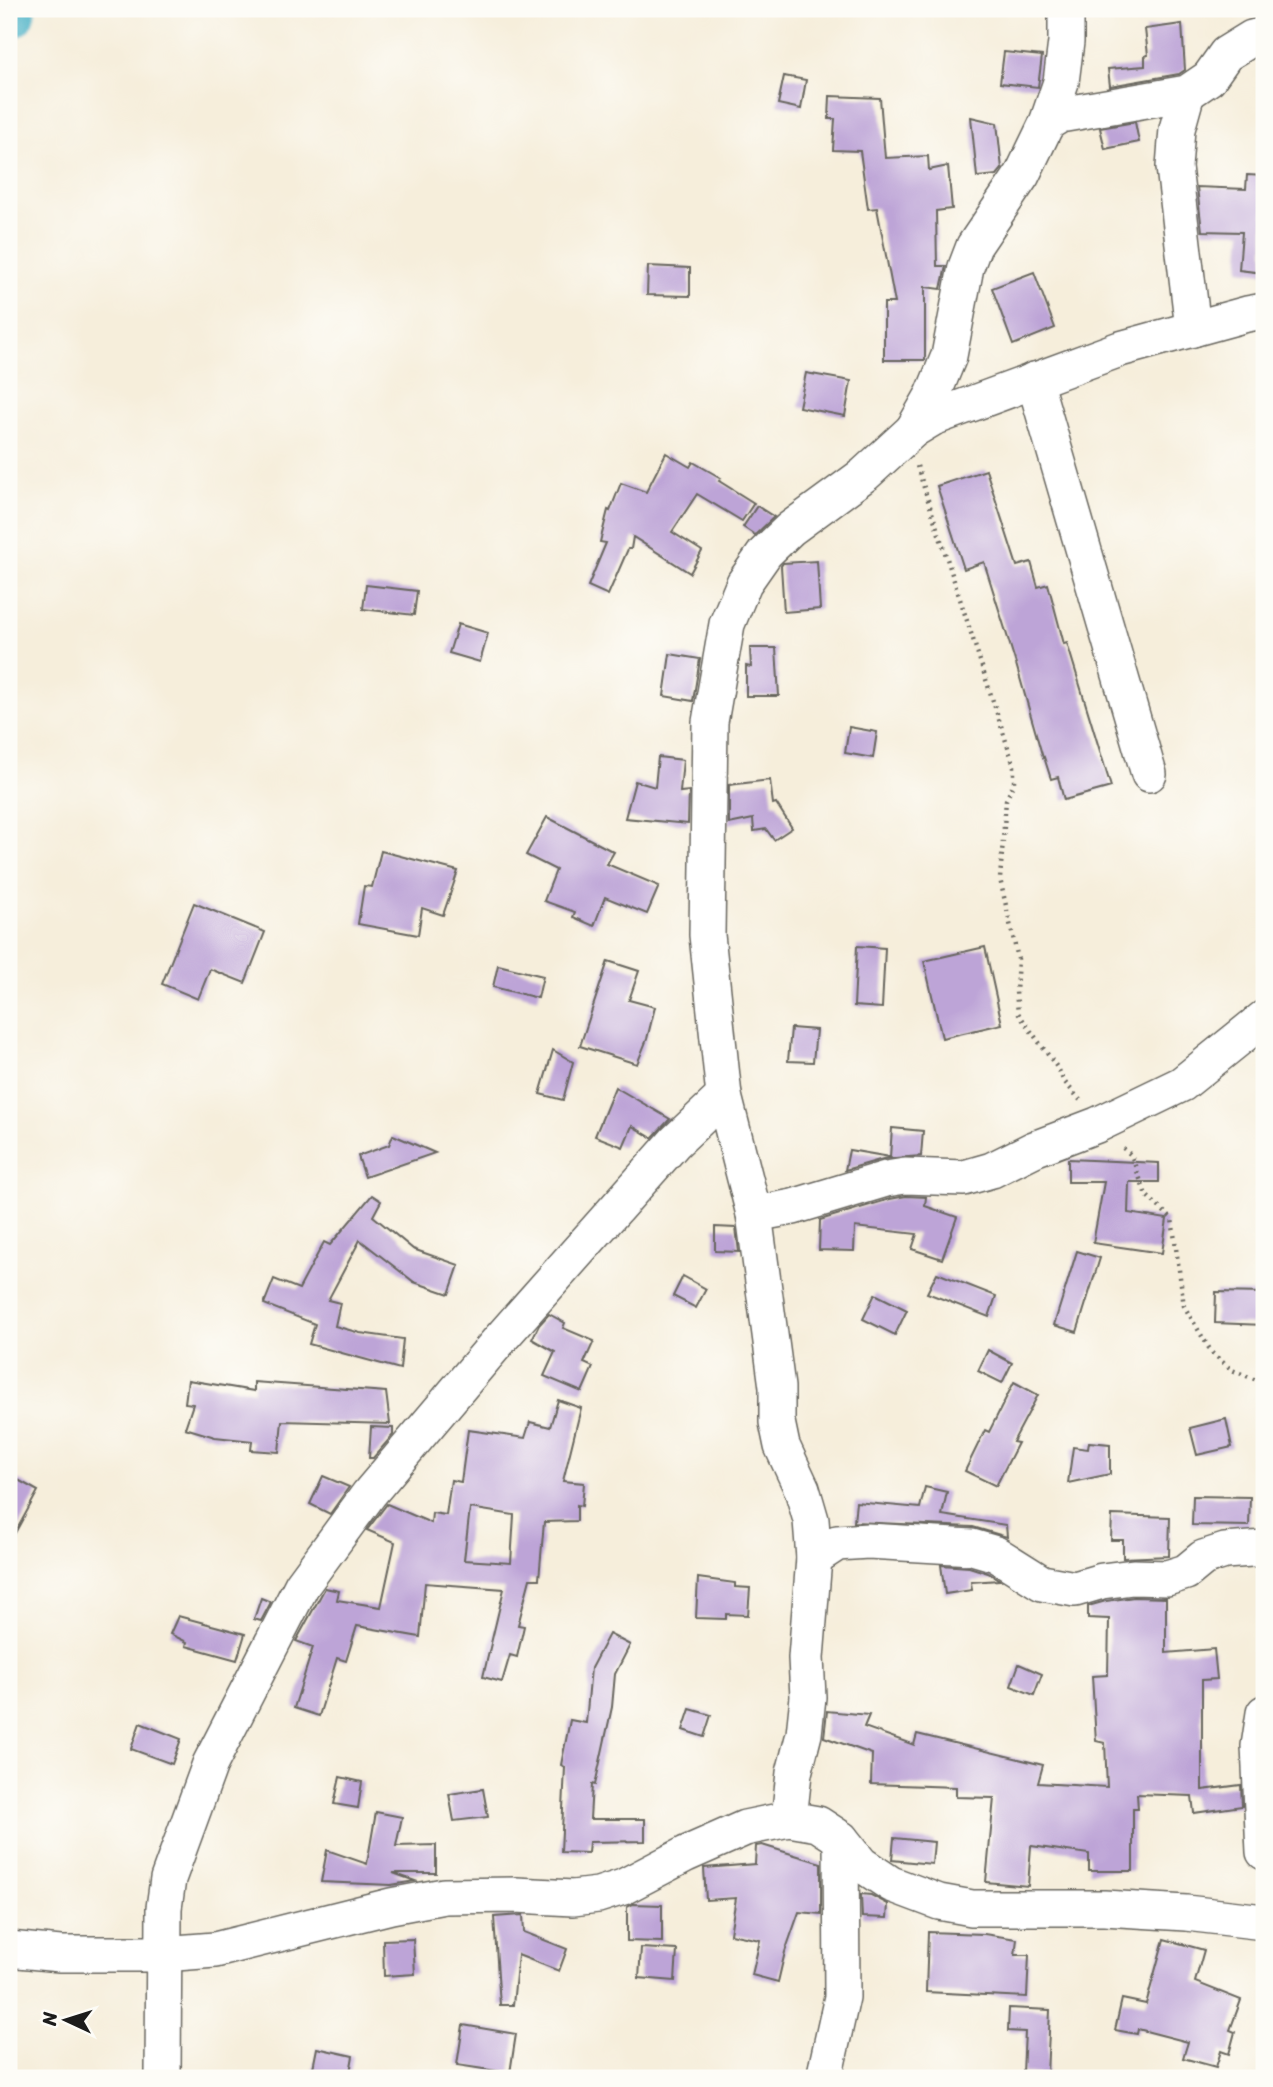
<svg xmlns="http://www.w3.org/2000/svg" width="1273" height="2087" font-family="Sriracha,sans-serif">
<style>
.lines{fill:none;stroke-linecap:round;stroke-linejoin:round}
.river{stroke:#48b1c6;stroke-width:52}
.building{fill:#bda4d7;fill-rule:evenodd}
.minor-casing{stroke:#68665f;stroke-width:38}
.path{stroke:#68665f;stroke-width:4.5;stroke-dasharray:2 5;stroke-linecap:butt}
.minor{stroke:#fff;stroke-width:35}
</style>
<rect width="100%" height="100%" fill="#fdfcf7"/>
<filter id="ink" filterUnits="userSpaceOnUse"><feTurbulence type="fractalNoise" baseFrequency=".0143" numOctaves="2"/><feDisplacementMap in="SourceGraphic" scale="14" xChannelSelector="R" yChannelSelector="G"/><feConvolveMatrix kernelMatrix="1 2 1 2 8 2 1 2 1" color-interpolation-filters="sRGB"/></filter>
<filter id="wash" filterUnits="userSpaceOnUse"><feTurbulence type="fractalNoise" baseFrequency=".00686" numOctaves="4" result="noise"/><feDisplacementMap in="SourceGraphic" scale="28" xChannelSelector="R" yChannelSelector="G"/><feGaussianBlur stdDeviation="1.57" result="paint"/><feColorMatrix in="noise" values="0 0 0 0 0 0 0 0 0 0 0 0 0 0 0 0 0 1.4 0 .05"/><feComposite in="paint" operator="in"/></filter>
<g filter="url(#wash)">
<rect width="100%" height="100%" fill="#f6eedb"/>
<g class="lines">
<polyline class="river" points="9,13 10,9"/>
</g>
<g id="blocks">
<g class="building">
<polygon points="1182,24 1185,70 1179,74 1110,86 1108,69 1145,66 1145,56 1148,55 1145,29"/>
<polygon points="1004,52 1042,56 1038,87 1000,83"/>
<polygon points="784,76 806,80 801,109 778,104"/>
<polygon points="830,96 880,98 885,158 928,156 929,170 948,166 952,209 936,211 937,266 946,266 941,289 925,287 925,360 884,360 884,303 895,303 877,208 868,209 860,151 833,150 835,119 829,119"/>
<polygon points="971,117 997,123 1002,169 997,175 977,177"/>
<polygon points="1135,122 1139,142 1105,149 1100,128"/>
<polygon points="1247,175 1264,176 1264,273 1239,270 1242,232 1202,231 1197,187 1246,189"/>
<polygon points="648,266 690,268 690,296 647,295"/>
<polygon points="1034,272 1055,328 1013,345 992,288"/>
<polygon points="806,373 851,381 845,416 799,407"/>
<polygon points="666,453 690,467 693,462 721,478 719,481 754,503 742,521 697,494 672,532 702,551 690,573 633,537 631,549 628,549 608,595 588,586 606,543 600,542 608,510 610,511 621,483 646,492"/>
<polygon points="986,470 1017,566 1031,562 1038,587 1048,584 1064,644 1067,643 1111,787 1064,800 1058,777 1051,779 1044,757 1043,758 1016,664 984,562 964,569 937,486"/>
<polygon points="757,506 774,517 755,535 743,527"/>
<polygon points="817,561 820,609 784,612 781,566 783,563"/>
<polygon points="366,585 417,591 414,615 363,609"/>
<polygon points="458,624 488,633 480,662 449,653"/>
<polygon points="750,648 776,648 779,696 746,696 746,666 751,667"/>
<polygon points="670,654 700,659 693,701 664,696"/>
<polygon points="849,727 877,732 873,758 845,753"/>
<polygon points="658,757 683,760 680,792 689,791 688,824 625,818 635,781 655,787"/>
<polygon points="770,780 773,804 776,803 792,828 774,840 766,829 754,831 753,819 729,824 729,785"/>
<polygon points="547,817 614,852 607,864 659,886 647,914 605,897 594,926 573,917 575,912 544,901 556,870 526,855"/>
<polygon points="381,851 458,871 443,915 422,908 418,935 358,924 364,886 372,887"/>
<polygon points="194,903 265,932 245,983 210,969 198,999 162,984"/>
<polygon points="857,946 885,948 882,1008 854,1006"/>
<polygon points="985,947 1002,1024 942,1038 924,961"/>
<polygon points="608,961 639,971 629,1000 655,1007 647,1039 637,1064 580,1046"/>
<polygon points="498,965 543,976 538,998 493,987"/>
<polygon points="791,1028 816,1030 813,1062 788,1061"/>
<polygon points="553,1050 573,1062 563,1100 540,1094"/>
<polygon points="615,1087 670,1119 652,1138 632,1126 623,1147 595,1136"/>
<polygon points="892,1128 923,1131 921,1156 883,1159 845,1170 849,1150 890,1157"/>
<polygon points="393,1135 435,1153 365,1177 358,1156 389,1145"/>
<polygon points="1068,1159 1159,1163 1159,1182 1129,1182 1128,1213 1167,1219 1162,1253 1093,1243 1104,1182 1068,1182"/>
<polygon points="372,1195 381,1201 373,1216 413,1249 459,1265 449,1294 414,1282 360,1240 328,1300 340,1303 335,1326 360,1333 403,1339 400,1369 309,1344 315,1324 264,1304 274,1279 299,1289 324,1242 330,1245"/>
<polygon points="906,1196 926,1197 925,1206 957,1217 942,1259 912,1249 917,1234 855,1227 854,1251 819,1250 820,1220 890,1199"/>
<polygon points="715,1227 736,1228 739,1252 715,1251"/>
<polygon points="1077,1251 1100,1258 1077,1332 1054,1325"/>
<polygon points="937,1273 996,1296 989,1317 927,1293"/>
<polygon points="683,1276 706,1289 696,1308 673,1296"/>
<polygon points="1216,1292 1264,1293 1264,1325 1215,1323"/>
<polygon points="875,1294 907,1310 895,1335 863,1319"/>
<polygon points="549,1314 565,1323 563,1328 594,1341 584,1363 593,1367 582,1392 544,1376 555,1352 532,1339 539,1325"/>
<polygon points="988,1350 1012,1363 1002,1383 978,1371"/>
<polygon points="188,1380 254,1391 254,1382 386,1392 390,1424 282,1421 279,1452 251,1450 252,1441 215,1437 185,1428 193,1404 185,1403"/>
<polygon points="1014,1382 1038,1395 1013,1442 1018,1443 996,1486 965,1471 985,1430 989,1432"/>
<path d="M558,1400L581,1408L563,1481L584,1483L582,1506L577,1505V1521L544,1522L539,1579H530L518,1625L524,1626L517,1657L510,1655L502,1682L483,1677L504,1589L425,1583L420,1637L357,1626L346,1661L337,1658L319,1716L294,1708L313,1647L296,1641L325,1588L339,1591L337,1600L381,1607L395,1542L367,1530L387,1504L431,1523L432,1513L446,1515L451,1480L461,1482L468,1430L525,1438L530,1422L550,1427ZM470,1508L514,1515L511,1563L464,1560Z"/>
<polygon points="1226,1419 1232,1447 1197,1455 1190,1428"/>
<polygon points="371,1427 393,1428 393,1435 373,1458 369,1458"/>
<polygon points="1089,1442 1110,1444 1110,1474 1068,1483 1073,1447 1088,1449"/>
<polygon points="9,1475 38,1491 9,1544"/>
<polygon points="323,1476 349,1487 330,1514 310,1504"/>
<polygon points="925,1487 947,1492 942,1515 1006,1525 1007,1537 973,1527 854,1522 856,1502 920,1508"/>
<polygon points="1193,1496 1250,1497 1249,1526 1192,1525"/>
<polygon points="1112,1515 1170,1517 1169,1556 1123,1558 1123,1540 1111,1540"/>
<polygon points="941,1565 969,1567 988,1573 1000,1580 971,1582 972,1590 945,1594"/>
<polygon points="698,1578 735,1583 735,1587 750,1588 748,1615 726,1614 726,1619 696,1618"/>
<polygon points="1134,1597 1166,1598 1166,1653 1214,1649 1217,1679 1202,1680 1202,1790 1241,1785 1242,1806 1194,1813 1192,1796 1137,1794 1138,1809 1133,1809 1133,1871 1089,1871 1089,1854 1031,1846 1028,1886 986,1882 994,1798 956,1797 956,1787 871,1784 872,1754 824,1737 827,1711 869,1715 864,1727 914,1745 917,1734 1043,1765 1038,1783 1107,1787 1105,1743 1096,1741 1092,1676 1108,1675 1109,1619 1088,1618 1088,1606 1106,1601"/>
<polygon points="261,1598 271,1602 261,1621 254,1619"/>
<polygon points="178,1616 245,1634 237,1660 186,1646 187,1642 170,1634"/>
<polygon points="609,1634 630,1645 615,1674 612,1707 595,1785 592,1784 590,1819 645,1819 645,1841 589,1842 588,1853 561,1852 565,1767 561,1765 570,1720 586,1723 591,1668"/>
<polygon points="1019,1664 1042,1674 1034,1695 1011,1686"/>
<polygon points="690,1709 711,1715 704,1737 683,1730"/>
<polygon points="140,1723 181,1739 172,1764 131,1749"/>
<polygon points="340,1777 362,1782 358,1808 334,1804"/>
<polygon points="483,1789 488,1817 454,1821 449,1794"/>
<polygon points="376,1812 402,1817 396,1846 436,1845 436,1873 393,1873 415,1881 391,1885 321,1882 327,1850 367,1864"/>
<polygon points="894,1838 934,1842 932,1864 892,1860"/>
<polygon points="762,1845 821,1863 821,1914 799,1912 785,1952 778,1982 752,1975 760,1940 730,1934 736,1898 706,1900 704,1868 755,1864 756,1846"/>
<polygon points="861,1894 871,1895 888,1904 887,1918 862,1917"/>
<polygon points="633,1904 662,1905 662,1942 627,1941 627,1907"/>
<polygon points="523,1915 524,1932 567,1949 559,1971 518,1955 513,2005 500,2005 494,1917"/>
<polygon points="928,1932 984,1934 1017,1939 1015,1955 1029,1955 1027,1997 926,1992"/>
<polygon points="413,1939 415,1974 384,1976 383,1940"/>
<polygon points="1164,1939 1204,1950 1195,1982 1241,2000 1230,2030 1235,2032 1229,2054 1221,2051 1216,2067 1183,2058 1188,2042 1138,2029 1137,2034 1115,2030 1122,1999 1146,2004"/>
<polygon points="641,1948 677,1950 675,1981 639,1978"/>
<polygon points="1009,2008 1050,2010 1047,2075 1023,2073 1025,2032 1008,2031"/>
<polygon points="463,2025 516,2034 510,2073 457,2065"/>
<polygon points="317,2048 353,2056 349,2078 311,2078"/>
</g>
</g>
</g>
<g filter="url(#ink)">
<use href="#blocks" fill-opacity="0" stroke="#68665f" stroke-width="2"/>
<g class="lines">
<g class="minor-casing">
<g id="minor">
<polyline points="1187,93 1177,129 1174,167 1193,329"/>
<polyline points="1047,123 1060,115 1187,93 1209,78 1226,54 1252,38 1264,35"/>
<polyline points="1034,380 1149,774"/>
<polyline points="913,430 933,395 949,356 966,267 974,246 1022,175 1047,123 1061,82 1066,42 1066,9"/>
<polyline points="754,1214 793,1207 886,1179 905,1176 964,1178 992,1170 1034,1149 1097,1125 1182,1084 1264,1018"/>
<polyline points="814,1558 837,1543 868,1541 972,1547 996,1554 1042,1583 1075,1589 1102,1581 1133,1577 1167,1578 1186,1572 1203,1558 1225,1551 1264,1548"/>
<polyline points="1264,1713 1259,1746 1264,1852"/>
<polyline points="789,1819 794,1773 804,1734 808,1697 806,1658 814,1558 811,1520 802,1489 782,1446 777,1422 777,1387 754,1214 724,1096 707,935 710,722 727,624 744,583 765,553 790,529 865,474 913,430 933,418 1120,349 1247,314 1264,311"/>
<polyline points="9,1949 60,1954 163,1954 215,1950 391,1906 444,1896 516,1895 573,1898 598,1895 623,1887 686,1854 745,1828 789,1819 818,1824 841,1839 861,1864 891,1884 939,1902 972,1908 1104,1908 1186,1913 1264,1922"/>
<polyline points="163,2078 164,1908 168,1879 210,1764 302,1585 369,1494 502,1337 675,1142 724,1096"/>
<polyline points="824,2078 842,1997 841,1839"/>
</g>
</g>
<g class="path">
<polyline points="917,466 1014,766 1014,783 1006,800 1000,879 1018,959 1016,992 1018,1013 1059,1070 1063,1080 1080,1100"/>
<polyline points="1123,1148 1131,1155 1146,1195 1172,1219 1184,1306 1212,1353 1232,1370 1264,1383"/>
</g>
<use href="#minor" class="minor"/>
</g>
</g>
<rect width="1273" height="2087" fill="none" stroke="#fdfcf7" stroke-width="35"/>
<g transform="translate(66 2020) rotate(274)" stroke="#fdfcf7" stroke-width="5" paint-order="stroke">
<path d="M0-5L12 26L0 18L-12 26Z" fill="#1c1c1c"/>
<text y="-10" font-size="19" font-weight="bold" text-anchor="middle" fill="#1c1c1c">N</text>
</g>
</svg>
